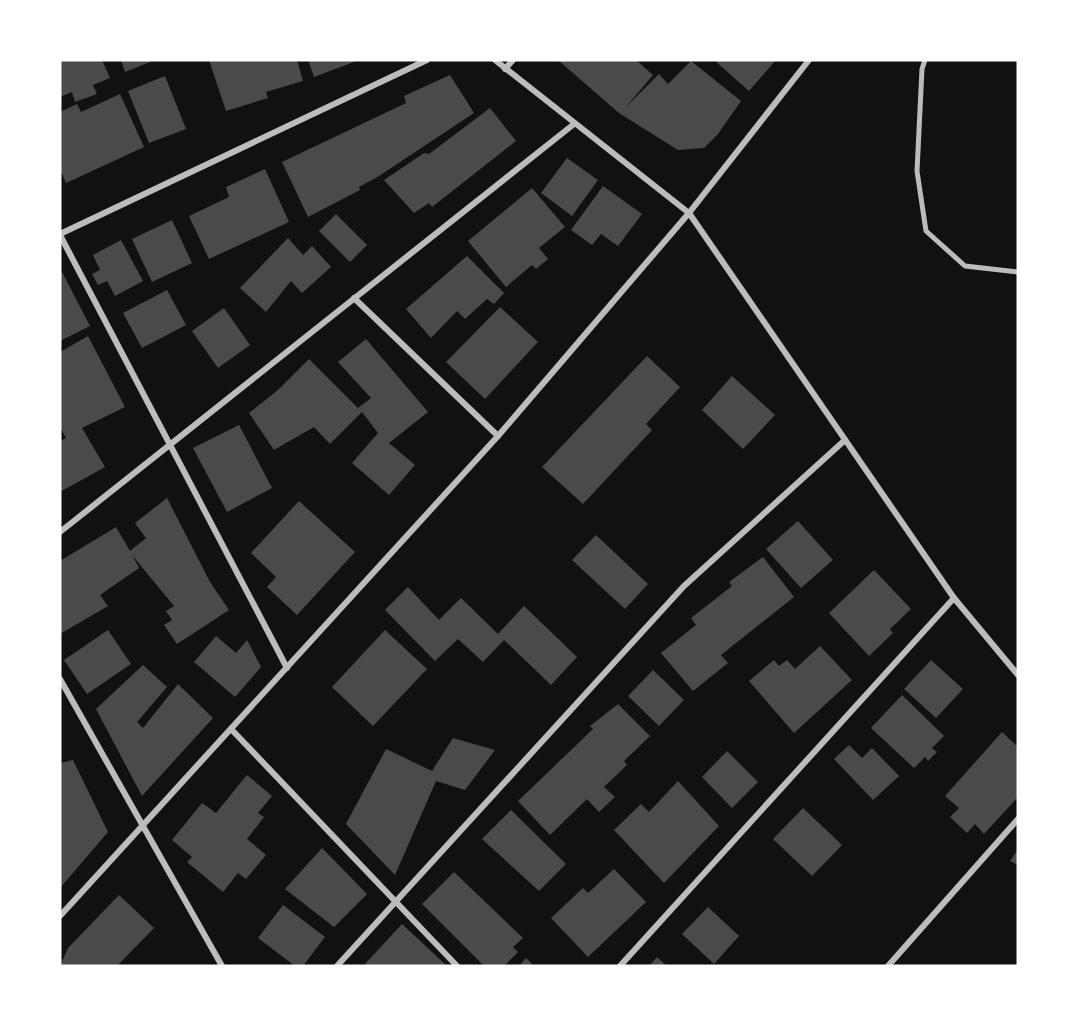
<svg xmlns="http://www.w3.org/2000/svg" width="1078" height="1026" font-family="'PT Sans',sans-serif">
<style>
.building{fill:#4a4a4a}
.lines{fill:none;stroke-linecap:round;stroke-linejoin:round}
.pedestrian{stroke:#bcbcbc;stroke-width:5}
.minor{stroke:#bcbcbc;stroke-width:6}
</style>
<rect width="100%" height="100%" fill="#111"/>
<g class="building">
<polygon points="60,60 102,60 110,78 93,85 97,94 75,102 72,92 60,97"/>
<polygon points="121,60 155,60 125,72"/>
<polygon points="209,60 297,60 303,81 266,92 268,98 226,111"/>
<polygon points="308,60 359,60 314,77"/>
<polygon points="558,60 636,60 653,75 625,108 659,74 668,84 691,61 741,101 718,134 704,148 678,150 619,113"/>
<polygon points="714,60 776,60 749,91"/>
<polygon points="450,75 474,113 379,176 359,187 360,190 308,217 282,162 406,103 404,96"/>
<polygon points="165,76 186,129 149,143 128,91"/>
<polygon points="120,94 144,147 66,183 60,169 60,112 77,104 81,112"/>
<polygon points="490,108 516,141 432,207 429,203 414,213 384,180 424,153 429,154"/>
<polygon points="567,158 598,180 572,216 541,193"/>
<polygon points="265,169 289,222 209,259 189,216 229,197 226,187"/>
<polygon points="603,186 642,214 618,246 601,234 592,245 571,230"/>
<polygon points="532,188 565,227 539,248 548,259 536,269 532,265 506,287 468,241"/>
<polygon points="336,214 367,245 350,262 319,231"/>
<polygon points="172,220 192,263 152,282 132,239"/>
<polygon points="288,238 303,255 312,246 331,267 302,293 291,281 266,312 240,288"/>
<polygon points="121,240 143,281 115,296 107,281 98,285 92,274 100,270 93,255"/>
<polygon points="467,256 504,293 494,304 487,299 465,319 457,311 431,338 406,309"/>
<polygon points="60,268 90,326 60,341"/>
<polygon points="167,290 186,325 142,348 123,313"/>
<polygon points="500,307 538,342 485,399 446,362"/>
<polygon points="224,308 250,345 218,368 192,331"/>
<polygon points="88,336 125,407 82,428 105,467 60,492 60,441 66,438 60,427 60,352"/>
<polygon points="366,339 428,412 389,443 415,465 389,495 352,463 378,433 362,412 330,444 314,427 274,450 249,413 278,390 309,359 358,408 371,398 338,362"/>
<polygon points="647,356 680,387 646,424 652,430 583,504 542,467"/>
<polygon points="732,376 775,415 743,449 702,410"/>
<polygon points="239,425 272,488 227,512 193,448"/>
<polygon points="167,498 210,582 229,610 177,644 164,625 172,620 166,611 174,606 132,555 139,568 100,595 108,606 60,634 60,561 116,527 130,551 146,538 135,523"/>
<polygon points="299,501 355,552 297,615 267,587 276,577 251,553"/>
<polygon points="798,521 833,560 801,588 766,549"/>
<polygon points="596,535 648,584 625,609 572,560"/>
<polygon points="763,557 794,597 721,655 728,663 693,691 661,653 696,625 691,618 732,586 729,582"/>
<polygon points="874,570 911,609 890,629 893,633 869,656 829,613"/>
<polygon points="408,587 439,620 461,598 498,634 524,606 577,657 551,685 504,640 483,662 458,639 435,661 385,610"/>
<polygon points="108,630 131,664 87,694 64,660"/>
<polygon points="385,630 427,669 373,726 332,687"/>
<polygon points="216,636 236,653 247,640 261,667 235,697 194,662"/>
<polygon points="820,646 852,680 794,733 749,681 774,660 779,666 787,660 795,669"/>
<polygon points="931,660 963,689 936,718 904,689"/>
<polygon points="143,665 167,687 137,722 143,728 178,684 213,718 142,796 96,709"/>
<polygon points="653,670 684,700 659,726 628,696"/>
<polygon points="902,695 944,736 932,748 937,752 928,761 925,757 914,768 871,728"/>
<polygon points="618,704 650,736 624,761 627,765 604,787 615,797 599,812 587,799 550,835 518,801 593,729 590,726"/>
<polygon points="1002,732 1018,747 1018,797 984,834 975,824 967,833 950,817 959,808 945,796"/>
<polygon points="453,738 495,750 465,790 436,781 395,875 346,824 386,749 432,771"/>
<polygon points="849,745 862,758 872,748 899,776 873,800 834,759"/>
<polygon points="727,751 758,782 732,808 702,777"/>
<polygon points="73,760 108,832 60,888 60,763"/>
<polygon points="247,775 272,796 258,813 264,817 247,839 266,855 246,879 238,873 223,892 187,862 192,857 172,840 202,803 216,813"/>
<polygon points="678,781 719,826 664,883 614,830 641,804 649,812"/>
<polygon points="803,808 842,845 812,876 773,839"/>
<polygon points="511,810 566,864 539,891 482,839"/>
<polygon points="322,848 367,894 334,927 285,889"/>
<polygon points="1018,849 1018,865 1010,861"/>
<polygon points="614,869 646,902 588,957 551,918 583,888 588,893"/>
<polygon points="454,872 523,938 513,947 518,952 504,966 484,966 422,904"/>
<polygon points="119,895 154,928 117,966 60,966 68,948"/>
<polygon points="283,905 325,937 303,966 295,966 258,938"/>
<polygon points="708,907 739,936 714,964 682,934"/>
<polygon points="402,924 447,966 368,966 365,964"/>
<polygon points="657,957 667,966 649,966"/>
<polygon points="526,958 534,966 519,966"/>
</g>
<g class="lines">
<polyline class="pedestrian" points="925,60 922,69 917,171 926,231 965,266 1018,272"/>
<g class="minor">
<polyline points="495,60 689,213 954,598 1018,675"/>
<polyline points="505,69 513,60"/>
<polyline points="60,234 427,60"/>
<polyline points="60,235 287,668"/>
<polyline points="354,298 498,436"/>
<polyline points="60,532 574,124"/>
<polyline points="60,679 222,966"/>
<polyline points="231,729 457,966"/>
<polyline points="60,916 498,436 689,213 809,60"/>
<polyline points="337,966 684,586 845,440"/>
<polyline points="620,966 954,598"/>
<polyline points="888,966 1018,819"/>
</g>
</g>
<rect width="1078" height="1026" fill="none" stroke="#ffffff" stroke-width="123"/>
</svg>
